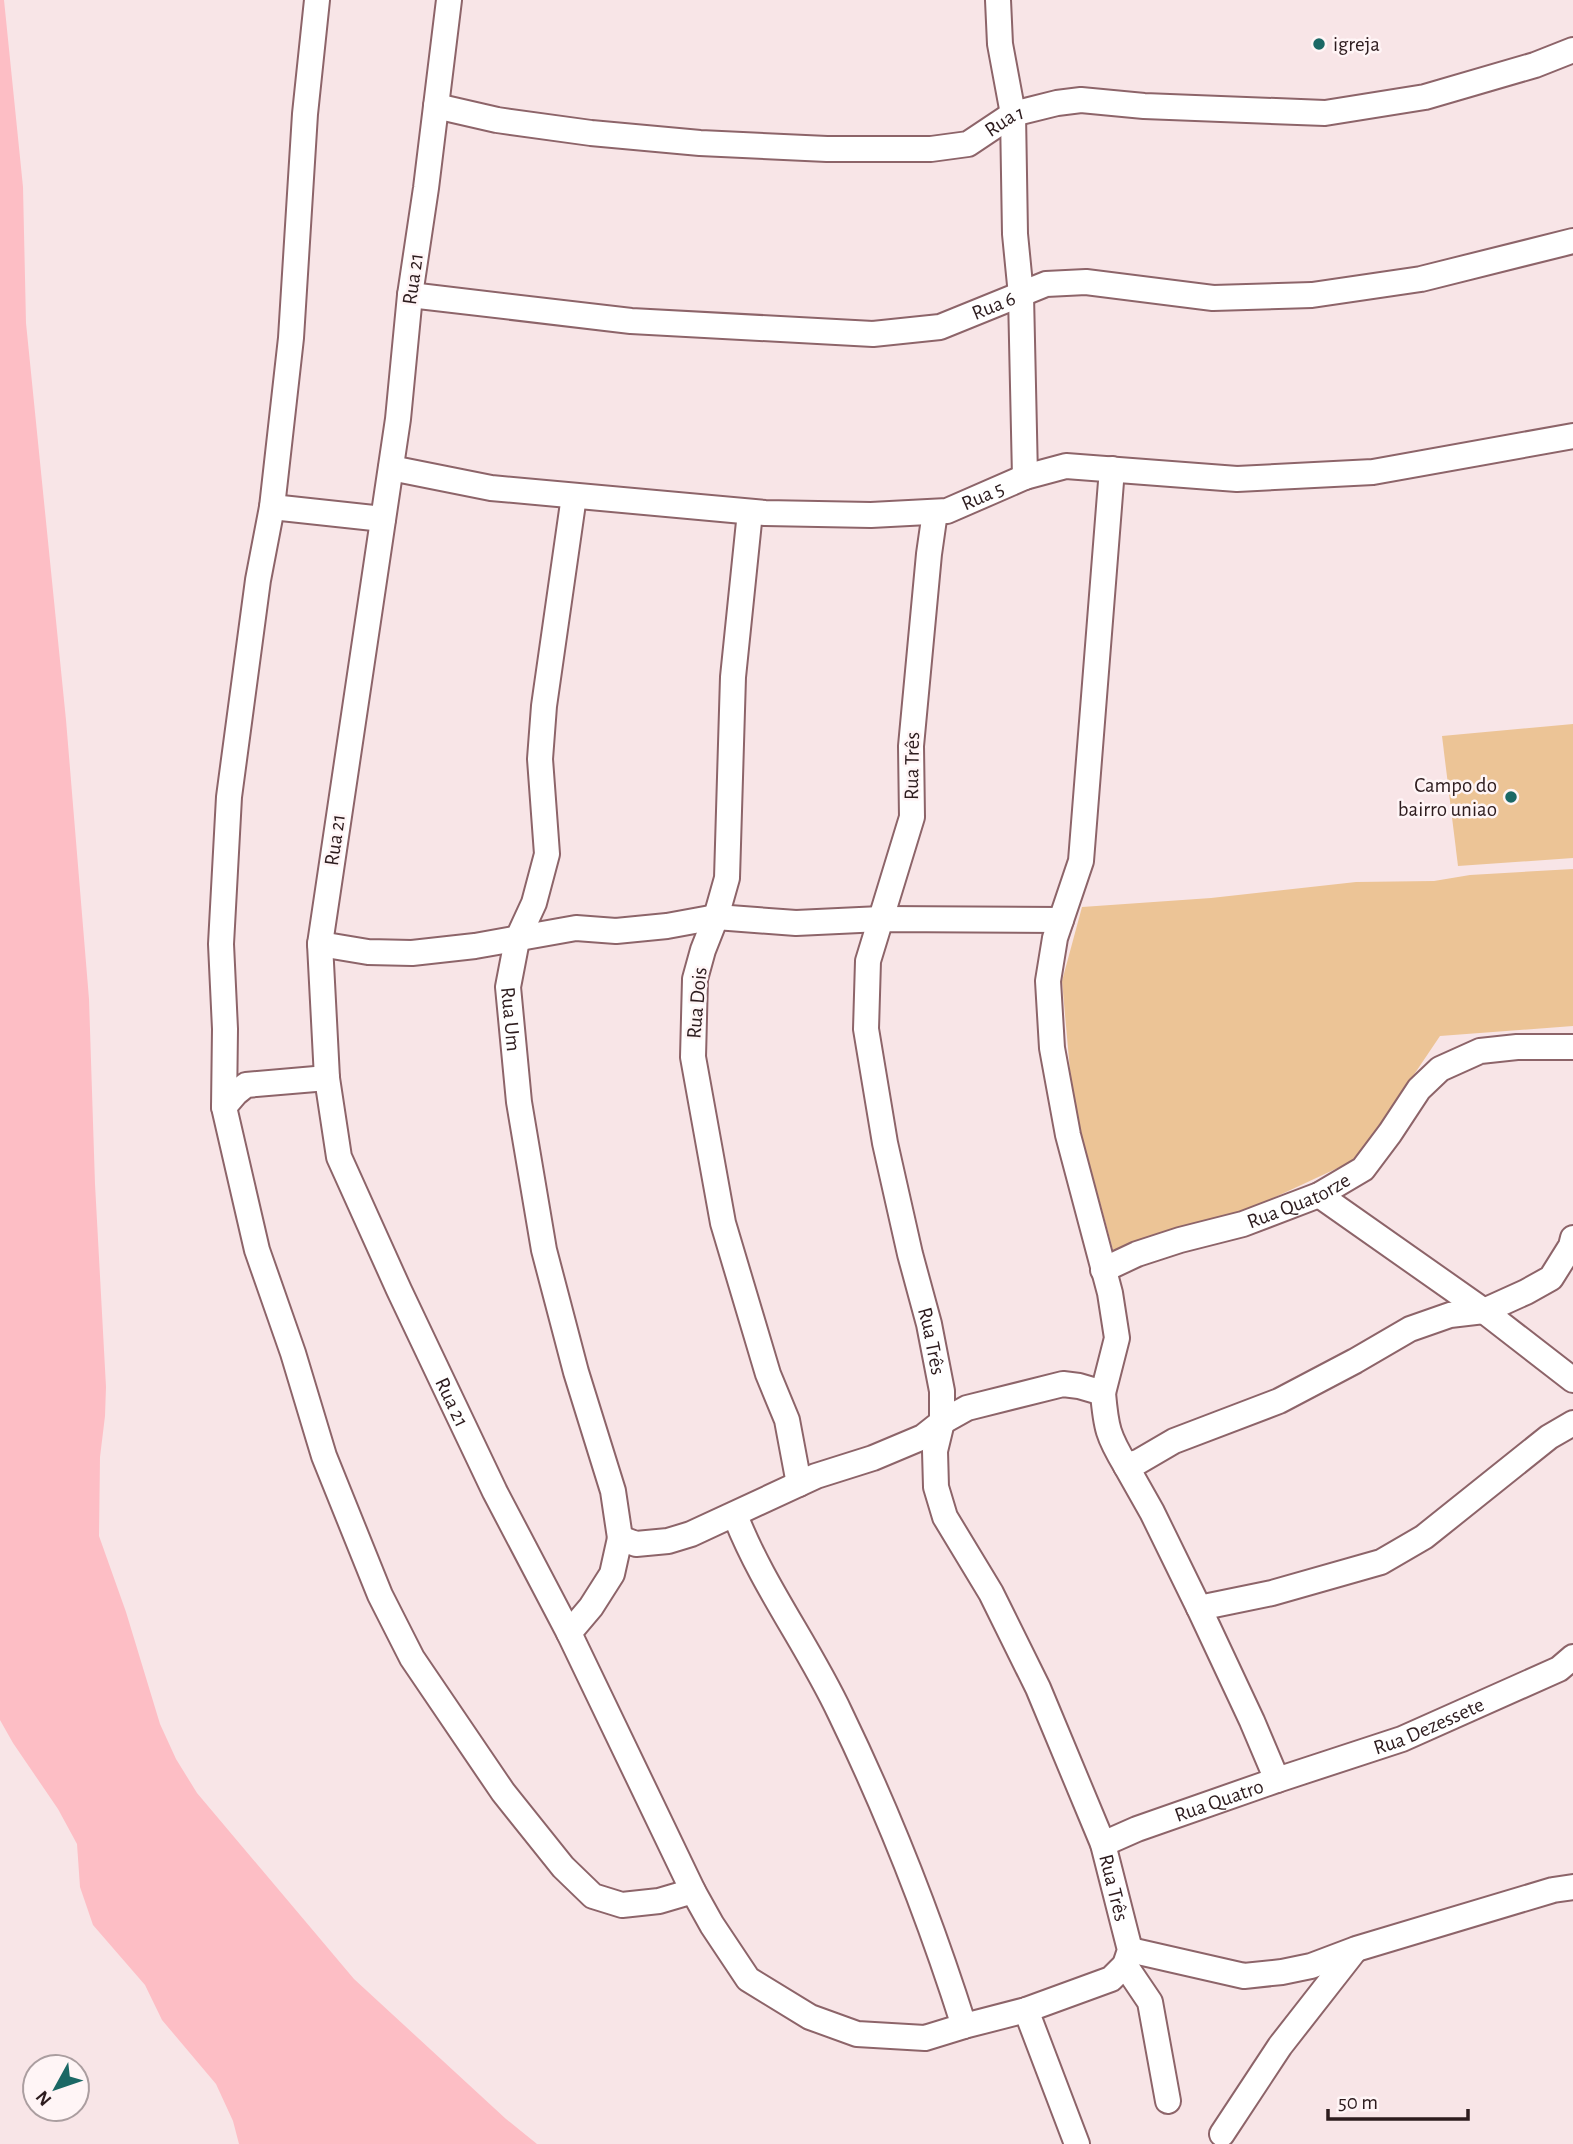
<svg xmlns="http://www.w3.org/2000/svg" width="1573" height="2144" font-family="'Alegreya Sans',sans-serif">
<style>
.green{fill:#ecc496}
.water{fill:#fdbec5}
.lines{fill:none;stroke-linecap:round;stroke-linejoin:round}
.minor-casing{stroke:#8d6469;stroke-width:28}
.minor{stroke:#fff;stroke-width:24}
.poi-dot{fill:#1b6865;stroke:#fff5f6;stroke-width:2.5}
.labels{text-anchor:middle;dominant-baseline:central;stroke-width:5;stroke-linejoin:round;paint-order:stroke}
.poi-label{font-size:21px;fill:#2d1c1e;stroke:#fff5f6;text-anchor:start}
.street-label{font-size:21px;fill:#2d1c1e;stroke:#fff5f6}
</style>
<rect width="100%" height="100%" fill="#f8e5e7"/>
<g class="green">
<polygon points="1573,724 1573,858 1458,866 1442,736"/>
<polygon points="1573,869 1573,1026 1440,1036 1357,1159 1245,1211 1113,1250 1073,1104 1062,981 1082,907 1211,898 1356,882 1434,881 1470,875"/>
</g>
<polygon class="water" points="0,0 4,0 23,187 26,323 66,720 89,999 95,1184 106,1387 105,1416 100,1457 99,1536 126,1612 160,1724 176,1759 197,1793 354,1979 506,2119 537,2144 239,2144 233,2121 216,2084 162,2020 145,1985 93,1925 80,1887 77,1844 58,1809 13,1743 0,1720"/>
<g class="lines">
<g class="minor-casing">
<g id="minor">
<polyline points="317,0 305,114 291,338 272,507 258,580 229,797 221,944 225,1029 224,1107 257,1250 293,1353 324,1456 380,1595 412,1658 503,1792 563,1867 593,1896 622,1905 659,1901 693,1891"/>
<path id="s1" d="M449,0L426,188L410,295L398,419L320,944L327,1078L339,1157L399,1290L495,1492L569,1633"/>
<polyline points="998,0 1000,44 1013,114 1015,234 1021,295 1025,477"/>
<path id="s2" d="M436,106L497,120L591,133L700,143L827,149H931L968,144L1013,114L1057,103L1081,100L1144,106L1325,113L1425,97L1535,65L1573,50"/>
<path id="s3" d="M410,295L631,321L873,334L940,327L1046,284L1086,282L1213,298L1312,295L1421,279L1573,241"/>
<path id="s4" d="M391,468L491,488L765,513L871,515L947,511L1025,477L1066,466L1237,479L1373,472L1573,436"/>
<path id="s5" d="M574,496L544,706L540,759L547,854L534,903L517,940L508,987L519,1102L544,1250L576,1372L613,1491L620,1538"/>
<polyline points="272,507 383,519"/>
<polyline points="750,512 733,677 727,878 716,917 703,950 695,979 693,1057 723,1223 768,1374 787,1420 799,1484"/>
<path id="s6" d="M935,512L929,554L911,746L912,817L868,961L866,1029L885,1143L910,1254L929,1324L942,1391V1422L935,1451L936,1487L945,1517L991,1593L1038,1688L1103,1844L1130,1950L1125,1965L1111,1979L1026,2010L964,2026"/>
<polyline points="320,944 368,952 412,953 475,946 576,928 616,931 667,926 716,917 796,923 881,919 1061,920"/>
<polyline points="224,1107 236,1093 246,1085 327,1078"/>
<polyline points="1319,1195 1484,1311 1573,1380"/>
<polyline points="1573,1238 1571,1246 1551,1278 1526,1292 1484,1311 1450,1315 1410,1329 1355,1361 1279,1401 1174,1441 1138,1462 1126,1466 1152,1512 1199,1608 1272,1593 1381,1562 1424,1537 1549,1437 1573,1423"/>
<path id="s7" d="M1103,1270L1137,1254L1180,1240L1243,1224L1319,1195L1363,1169L1390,1133L1419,1089L1440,1069L1480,1051L1517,1047H1573"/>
<path d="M1103,1393C1106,1428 1108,1436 1126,1466"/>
<path d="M735,1515C762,1585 808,1645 840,1713C889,1814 930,1919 964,2026L925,2038L857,2034L810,2017L748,1979L712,1925L693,1891L569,1633L591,1607L612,1574L620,1538L636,1544L668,1541L691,1534L816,1476L873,1458L923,1437L942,1422L967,1408L1063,1384L1079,1386L1103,1393L1117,1338L1110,1293L1068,1135L1052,1048L1048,981L1055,938L1081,861L1112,469"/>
<path id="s8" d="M1277,1780L1402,1739L1559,1669L1573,1657"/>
<path id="s9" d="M1103,1844L1137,1829L1277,1780L1252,1721L1199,1608"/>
<polyline points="1130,1950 1244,1976 1282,1972 1311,1966 1356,1949 1553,1890 1573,1887"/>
<polyline points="1125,1965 1150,2002 1168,2101"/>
<polyline points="1026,2010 1077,2144"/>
<polyline points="1222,2134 1280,2046 1355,1950"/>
</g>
</g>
<use href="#minor" class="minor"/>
</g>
<g class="poi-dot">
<circle cx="1319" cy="44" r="7"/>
<circle cx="1511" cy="797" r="7"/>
</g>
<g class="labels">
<g class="poi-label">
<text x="1333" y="44">igreja</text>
<text x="1497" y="785" text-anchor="end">Campo do<tspan x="1497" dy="24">bairro uniao</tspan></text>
</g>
<g class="street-label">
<text stroke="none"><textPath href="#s2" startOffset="579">Rua 1</textPath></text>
<text transform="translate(413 279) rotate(-82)">Rua 21</text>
<text stroke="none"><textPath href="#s3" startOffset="590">Rua 6</textPath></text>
<text stroke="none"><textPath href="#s4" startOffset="598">Rua 5</textPath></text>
<text transform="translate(912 766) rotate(-89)">Rua Três</text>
<text transform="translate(335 840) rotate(-82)">Rua 21</text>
<text transform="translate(697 1003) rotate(-85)">Rua Dois</text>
<text stroke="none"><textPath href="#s5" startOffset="532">Rua Um</textPath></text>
<text stroke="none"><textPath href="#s7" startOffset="208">Rua Quatorze</textPath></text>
<text stroke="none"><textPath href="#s6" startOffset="844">Rua Três</textPath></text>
<text stroke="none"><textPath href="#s1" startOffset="1437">Rua 21</textPath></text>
<text stroke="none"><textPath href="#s8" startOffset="161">Rua Dezessete</textPath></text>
<text stroke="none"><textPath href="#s9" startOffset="124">Rua Quatro</textPath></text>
<text stroke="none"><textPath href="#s6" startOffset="1432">Rua Três</textPath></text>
</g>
</g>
<g transform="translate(56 2088) rotate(230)"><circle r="33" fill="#fff5f6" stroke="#ab9ea0" stroke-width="2"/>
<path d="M0-5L12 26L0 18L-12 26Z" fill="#1b6865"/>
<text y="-10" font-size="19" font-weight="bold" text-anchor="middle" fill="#2d1c1e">N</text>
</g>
<path d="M1328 2109v10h140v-10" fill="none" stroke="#2d1c1e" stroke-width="3.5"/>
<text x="1338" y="2109" font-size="21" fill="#2d1c1e" stroke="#fff5f6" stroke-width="5" paint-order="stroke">50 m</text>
</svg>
